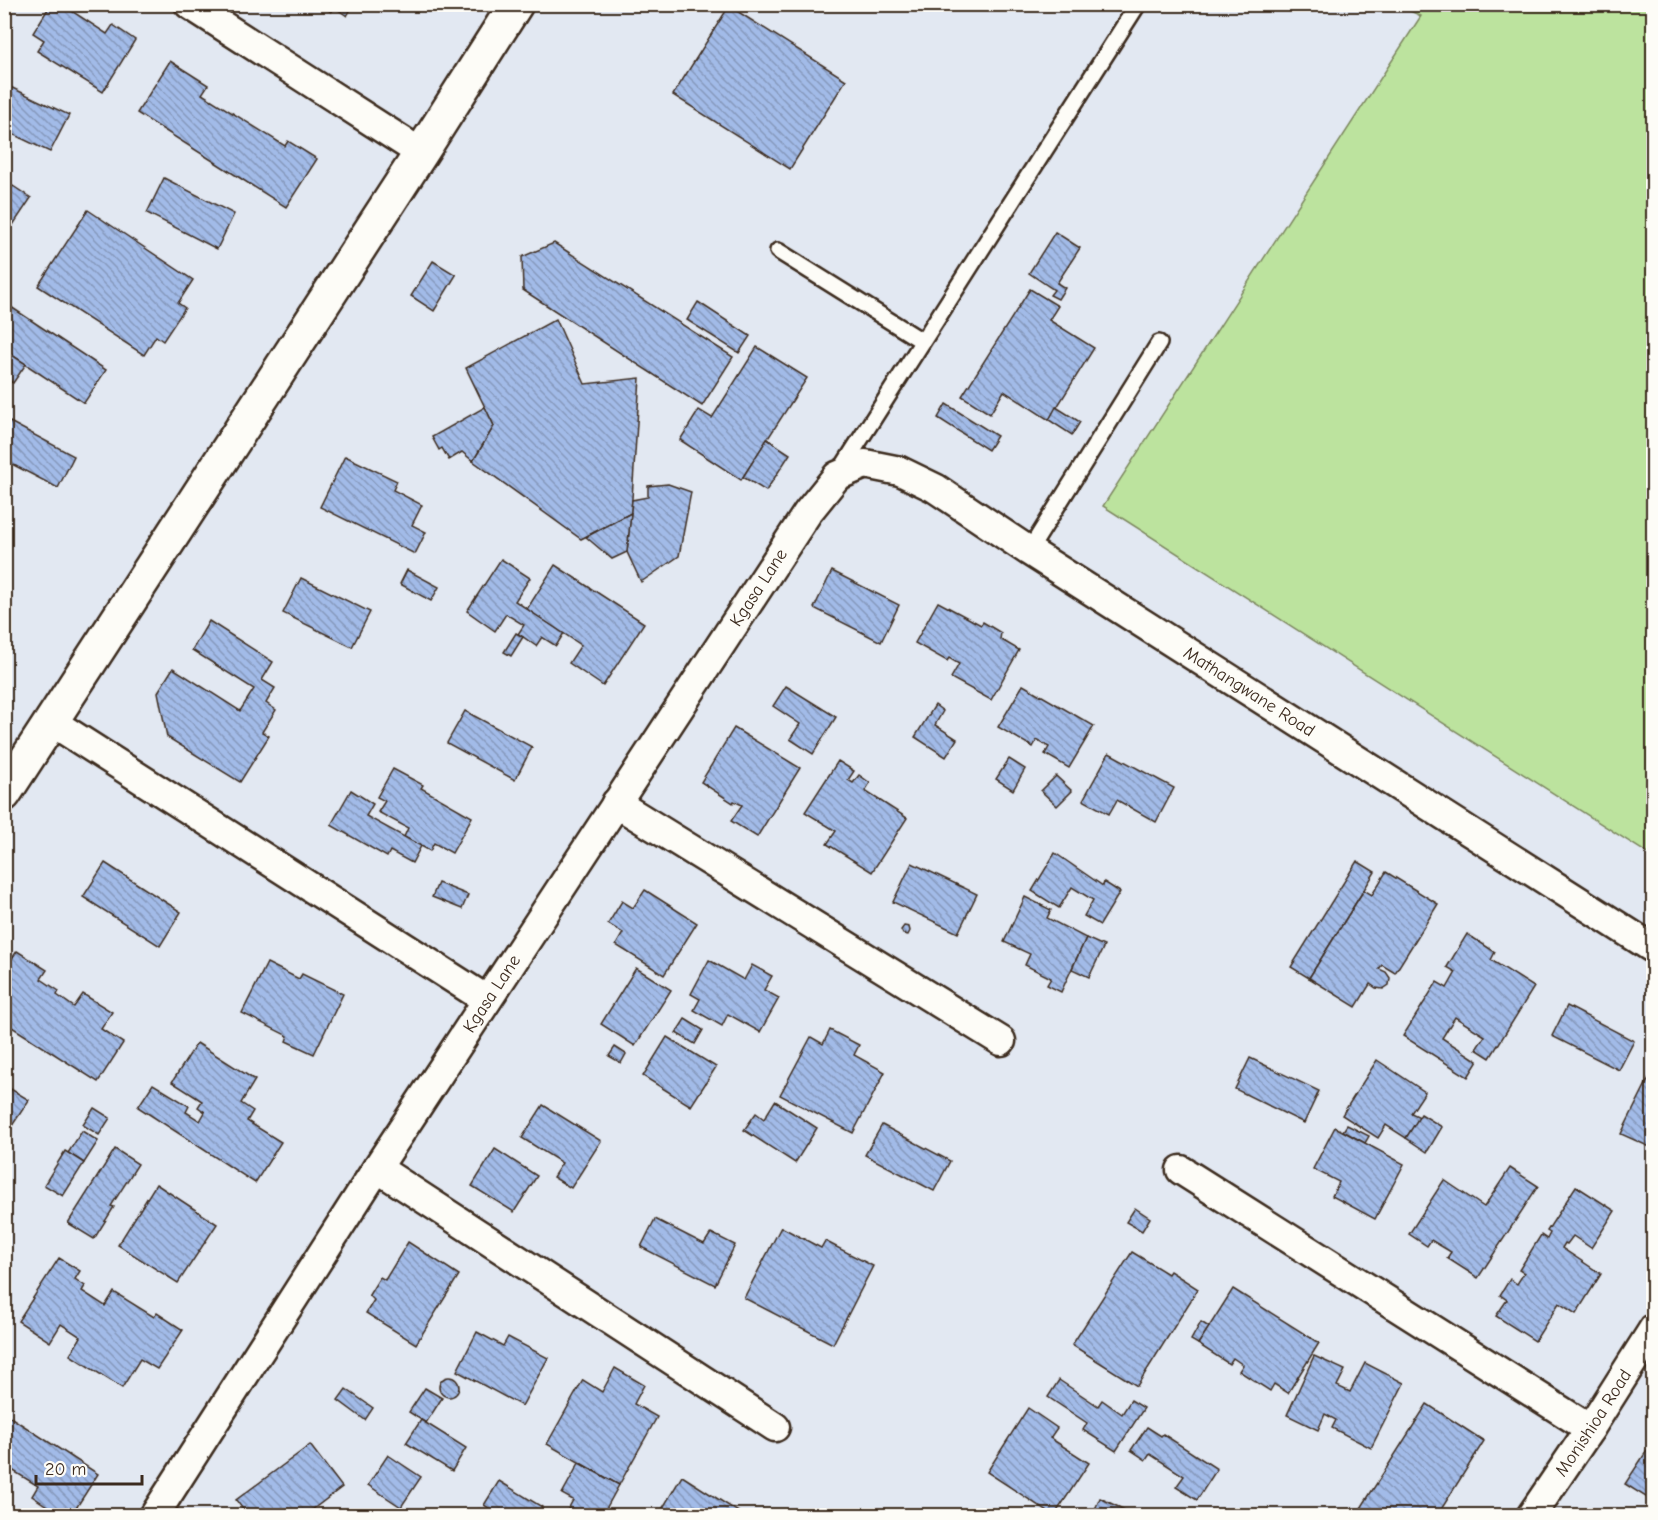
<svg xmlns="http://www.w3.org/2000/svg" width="1658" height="1520" font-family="'Comic Neue',sans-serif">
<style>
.garden{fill:#bce39e;stroke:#7c865e;stroke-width:1.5}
.building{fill:url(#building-back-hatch);stroke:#3b2a1e;stroke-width:1.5}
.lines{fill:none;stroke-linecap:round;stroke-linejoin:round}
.service-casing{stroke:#3b2a1e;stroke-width:20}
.minor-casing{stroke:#3b2a1e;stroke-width:33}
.tertiary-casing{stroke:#3b2a1e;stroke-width:38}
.service{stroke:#fdfcf7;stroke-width:15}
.minor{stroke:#fdfcf7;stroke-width:28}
.tertiary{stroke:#fdfcf7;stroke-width:33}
.labels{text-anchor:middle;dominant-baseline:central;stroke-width:6;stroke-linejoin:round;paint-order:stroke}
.street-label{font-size:18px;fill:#3b2a1e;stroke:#fdfcf7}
</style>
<defs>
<pattern id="building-back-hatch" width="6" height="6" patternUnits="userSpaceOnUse" patternTransform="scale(1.5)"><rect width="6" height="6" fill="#a2bbe8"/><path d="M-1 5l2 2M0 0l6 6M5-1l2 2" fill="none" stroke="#8598bb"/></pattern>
</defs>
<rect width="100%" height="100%" fill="#e2e8f2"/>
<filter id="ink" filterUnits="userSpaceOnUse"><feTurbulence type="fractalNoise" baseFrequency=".0167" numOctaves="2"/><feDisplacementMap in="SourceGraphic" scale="12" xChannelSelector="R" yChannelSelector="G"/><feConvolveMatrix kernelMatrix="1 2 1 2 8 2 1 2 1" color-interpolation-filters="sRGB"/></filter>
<g filter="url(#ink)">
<polygon class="garden" points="1398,5 1653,5 1653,857 1103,506 1421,16"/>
<g class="building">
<polygon points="51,4 61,4 107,34 113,25 135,40 103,92 37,51 44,40 33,33"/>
<polygon points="319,4 354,4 347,16 334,7 331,12"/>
<polygon points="729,6 846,80 790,169 673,95"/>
<polygon points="170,61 208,85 202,94 285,146 288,141 317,159 286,207 137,113"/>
<polygon points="4,84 69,115 50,152 4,130"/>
<polygon points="164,178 234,214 217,249 147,213"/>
<polygon points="13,186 31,198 13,225 4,220 4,214 10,206 4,203 4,198"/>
<polygon points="88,210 193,280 178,303 185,308 163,341 156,336 144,355 38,286"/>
<polygon points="1055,232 1080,248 1057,283 1065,288 1058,299 1050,295 1054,290 1029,273"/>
<polygon points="554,243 733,357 702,406 523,290 522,257"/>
<polygon points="433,261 456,275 434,311 411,296"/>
<polygon points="1030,289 1058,306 1049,320 1094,348 1049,420 1004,391 990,414 962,396"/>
<polygon points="698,302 750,336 739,353 687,320"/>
<polygon points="11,307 106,370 84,403 4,350 4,317"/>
<polygon points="556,319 585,384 640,378 631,513 581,539 473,461 494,426 466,368"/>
<polygon points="757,347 807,378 741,480 680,440 699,410 712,418"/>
<polygon points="4,350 26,364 13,383 4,378"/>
<polygon points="946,404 997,436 988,450 938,418"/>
<polygon points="485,407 494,426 473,461 462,452 449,460 442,448 439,450 432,437"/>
<polygon points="1056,407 1080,422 1072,435 1049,420"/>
<polygon points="10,422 74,456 58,488 4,460 4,432"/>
<polygon points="767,439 790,454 766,491 743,477"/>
<polygon points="345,456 397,481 393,490 422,505 412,525 426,532 415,554 320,507"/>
<polygon points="668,484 691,492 679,556 641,582 627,552 632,500 648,497 648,486"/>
<polygon points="631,513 627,552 612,559 586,537"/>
<polygon points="501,559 530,578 515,601 564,633 556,646 542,637 536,646 523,637 518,634 524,625 506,614 495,631 467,611"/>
<polygon points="555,565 644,623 603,686 569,663 581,645 527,609"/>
<polygon points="407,570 439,587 431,601 400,584"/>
<polygon points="832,571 899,605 881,642 814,608"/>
<polygon points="301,578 370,612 352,647 283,613"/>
<polygon points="938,602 981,625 983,622 1001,633 1000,639 1019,650 991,700 951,678 959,664 949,658 947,661 915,643"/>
<polygon points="209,621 273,662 262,680 275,688 266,703 276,710 262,732 269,736 240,782 167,737 158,692 173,668 240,711 254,689 192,650"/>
<polygon points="516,633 523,637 511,656 504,652"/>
<polygon points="1023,685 1094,726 1069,768 1045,754 1049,747 1037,740 1033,747 998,727"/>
<polygon points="786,686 836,717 813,754 790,739 800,724 773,706"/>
<polygon points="935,705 943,711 935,725 957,739 946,757 915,737"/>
<polygon points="465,711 532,747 515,780 447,743"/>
<polygon points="734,728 800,768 757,837 731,821 742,805 734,801 733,803 701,782"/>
<polygon points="1109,753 1174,788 1156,822 1117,800 1109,814 1083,800"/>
<polygon points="1009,759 1025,769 1013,790 996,779"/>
<polygon points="838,761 854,771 848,780 853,783 859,775 870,783 865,791 907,818 872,872 827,844 836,831 805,812"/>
<polygon points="393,769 423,785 421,788 472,817 452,853 434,843 430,851 421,846 404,837 408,828 378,812 385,801 377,797"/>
<polygon points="1056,776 1072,791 1057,806 1041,791"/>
<polygon points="351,790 373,804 366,816 421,846 412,863 390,851 387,857 331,825"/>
<polygon points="1055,853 1103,886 1104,882 1120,892 1100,925 1084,916 1093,900 1072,887 1059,908 1032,891"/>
<polygon points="1357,861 1375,872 1309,978 1291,967"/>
<polygon points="105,863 181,912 160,946 83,897"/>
<polygon points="912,863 977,894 958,933 893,902"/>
<polygon points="1386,872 1438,904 1395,973 1382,965 1379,969 1386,972 1390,978 1389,985 1383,989 1376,988 1370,984 1356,1007 1309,978 1364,890 1372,895"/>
<polygon points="438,883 468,895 462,909 432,897"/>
<polygon points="645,890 697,923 664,975 616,945 623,933 608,924 622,901 633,908"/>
<polygon points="1025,897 1051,910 1047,918 1086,938 1061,992 1047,985 1051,978 1025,965 1030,954 1004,942"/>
<polygon points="904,926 909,927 910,931 908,935 903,934 901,930"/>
<polygon points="1467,934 1495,952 1491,960 1534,987 1490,1058 1476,1049 1485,1036 1455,1017 1442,1038 1478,1061 1468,1077 1403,1036 1437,982 1447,988 1456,972 1447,967"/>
<polygon points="1086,938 1104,946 1089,977 1072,969"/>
<polygon points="17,951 47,970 41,979 59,991 57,995 74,1007 83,994 112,1012 101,1029 123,1043 98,1082 4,1022 4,970"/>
<polygon points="709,960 744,980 752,965 772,976 764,990 779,998 760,1032 728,1014 722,1026 694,1010 700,999 691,994"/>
<polygon points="267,963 299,979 302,974 343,994 314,1054 286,1041 288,1036 242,1013"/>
<polygon points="636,968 671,990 635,1046 601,1024"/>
<polygon points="1567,1006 1634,1041 1619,1070 1552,1036"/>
<polygon points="685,1019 703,1030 695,1044 676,1033"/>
<polygon points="830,1030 859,1045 854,1055 885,1072 853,1133 780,1095 811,1037 823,1044"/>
<polygon points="667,1037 716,1067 691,1106 643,1076"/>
<polygon points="197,1043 255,1080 241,1103 253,1111 247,1121 281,1142 255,1183 138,1107 153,1084 189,1106 186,1112 200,1121 205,1112 198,1107 202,1101 172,1082"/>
<polygon points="615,1047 626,1054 621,1063 609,1056"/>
<polygon points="1250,1058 1319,1091 1304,1123 1235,1089"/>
<polygon points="1377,1060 1425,1092 1411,1113 1420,1117 1406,1138 1386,1125 1378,1138 1342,1115"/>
<polygon points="1654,1068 1654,1140 1650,1147 1621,1134"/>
<polygon points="4,1085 29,1100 4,1138"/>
<polygon points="775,1101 817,1128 795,1163 744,1130 756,1113 764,1119"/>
<polygon points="543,1105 601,1141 571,1188 553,1177 562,1163 522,1138"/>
<polygon points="94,1108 110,1118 99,1135 83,1125"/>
<polygon points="1421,1114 1442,1127 1427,1152 1406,1138"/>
<polygon points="882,1125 950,1161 934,1191 865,1155"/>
<polygon points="1347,1125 1369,1136 1365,1143 1343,1131"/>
<polygon points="1335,1127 1404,1164 1375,1219 1332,1196 1339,1182 1313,1169"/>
<polygon points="82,1131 98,1141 84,1163 68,1153"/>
<polygon points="115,1149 138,1164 111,1206 114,1207 94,1239 68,1223"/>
<polygon points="495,1149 537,1176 514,1212 472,1186"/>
<polygon points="65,1151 84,1163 63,1196 44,1185"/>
<polygon points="1510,1168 1538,1186 1478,1278 1447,1258 1451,1252 1431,1240 1427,1246 1409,1234 1444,1180 1484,1207"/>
<polygon points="156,1184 217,1224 178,1283 118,1245"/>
<polygon points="1576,1186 1615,1211 1591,1248 1573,1236 1567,1244 1565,1243 1562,1248 1601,1274 1576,1314 1559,1303 1535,1341 1496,1316 1507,1300 1500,1295 1510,1279 1517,1284 1524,1273 1519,1270 1541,1235 1547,1239 1550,1233 1547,1231"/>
<polygon points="1135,1208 1150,1218 1142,1231 1126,1222"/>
<polygon points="655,1219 704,1244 711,1233 735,1245 715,1285 641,1247"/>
<polygon points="781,1227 821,1248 825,1241 873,1266 833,1344 744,1298"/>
<polygon points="408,1242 459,1275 416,1344 366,1313 374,1300 369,1295 380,1277 385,1280"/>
<polygon points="1132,1252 1168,1274 1170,1271 1198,1289 1137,1386 1072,1345"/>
<polygon points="59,1258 80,1271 75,1279 85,1286 82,1291 105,1306 114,1292 154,1317 157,1313 183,1330 157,1369 140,1359 122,1388 70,1355 81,1337 61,1324 50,1342 18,1321"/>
<polygon points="1233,1289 1319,1343 1288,1393 1274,1384 1270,1391 1239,1371 1243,1365 1233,1358 1229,1364 1198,1344"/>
<polygon points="1201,1322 1209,1327 1198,1344 1191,1340"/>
<polygon points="477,1332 503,1346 508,1337 548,1358 522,1406 457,1371"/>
<polygon points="1314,1356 1345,1370 1337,1386 1350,1392 1365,1363 1404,1383 1371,1448 1332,1428 1336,1420 1325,1414 1318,1430 1287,1415"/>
<polygon points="615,1368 644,1385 634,1404 657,1417 619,1485 547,1444 583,1380 602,1392"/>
<circle cx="449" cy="1387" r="10"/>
<polygon points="1059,1380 1098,1406 1102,1400 1122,1414 1131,1400 1144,1408 1116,1451 1083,1430 1087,1423 1048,1397"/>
<polygon points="425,1388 442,1398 426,1423 409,1412"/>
<polygon points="346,1389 373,1408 365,1420 338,1400"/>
<polygon points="1427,1404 1484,1441 1437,1516 1356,1516"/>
<polygon points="1028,1408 1057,1428 1050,1438 1089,1463 1054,1516 987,1472"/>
<polygon points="4,1413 98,1474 71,1516 62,1516 32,1496 38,1486 4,1465"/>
<polygon points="421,1420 466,1448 452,1471 406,1443"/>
<polygon points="1147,1427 1161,1436 1163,1434 1217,1469 1197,1500 1176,1487 1184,1476 1150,1454 1146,1460 1131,1450"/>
<polygon points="1654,1441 1654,1453 1648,1449"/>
<polygon points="310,1445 342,1487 304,1516 248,1516 236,1500"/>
<polygon points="1648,1449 1654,1453 1654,1502 1625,1484"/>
<polygon points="388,1455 421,1477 401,1507 368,1485"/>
<polygon points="579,1463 619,1485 602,1516 575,1516 567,1511 573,1500 562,1494"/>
<polygon points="682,1476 740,1513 738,1516 658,1516"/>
<polygon points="499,1481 542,1507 537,1516 501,1516 484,1505"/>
<polygon points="1100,1498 1137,1516 1092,1516"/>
<polygon points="479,1509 489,1516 475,1516"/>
</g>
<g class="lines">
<g class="service-casing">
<g id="service">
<polyline points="778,251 922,341"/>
<polyline points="840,471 1138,4"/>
<polyline points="1029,551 1159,343"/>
</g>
</g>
<g class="minor-casing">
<g id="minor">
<polyline points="189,4 421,153"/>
<polyline points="52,722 487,1000"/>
<polyline points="616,803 1001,1041"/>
<polyline points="377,1168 775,1427"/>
<polyline points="1181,1170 1590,1429"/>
<path id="s1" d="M154,1516L377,1168L808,512L837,476L865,464L900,471L935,488L1029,551L1654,949"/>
<path id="s2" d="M1531,1516L1590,1429L1654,1328"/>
</g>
</g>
<g class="tertiary-casing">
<polyline id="tertiary" points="4,794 421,153 516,4"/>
</g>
<use href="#service" class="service"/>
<use href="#minor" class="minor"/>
<use href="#tertiary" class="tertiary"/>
</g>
</g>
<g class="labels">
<g class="street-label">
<text stroke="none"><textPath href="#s1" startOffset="1108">Kgasa Lane</textPath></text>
<text stroke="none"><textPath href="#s1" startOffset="1724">Mathangwane Road</textPath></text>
<text stroke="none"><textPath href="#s1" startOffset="622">Kgasa Lane</textPath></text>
<text stroke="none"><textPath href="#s2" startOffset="112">Monishioa Road</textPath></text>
</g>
</g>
<rect width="1658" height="1520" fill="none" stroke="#fdfcf7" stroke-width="24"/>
<rect x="12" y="12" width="1634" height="1496" fill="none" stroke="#3b2a1e" stroke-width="2" filter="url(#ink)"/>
<path d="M36 1475v9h106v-9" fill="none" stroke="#3b2a1e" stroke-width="3"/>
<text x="45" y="1475" font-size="18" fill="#3b2a1e" stroke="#fdfcf7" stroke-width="4.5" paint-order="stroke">20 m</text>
</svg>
